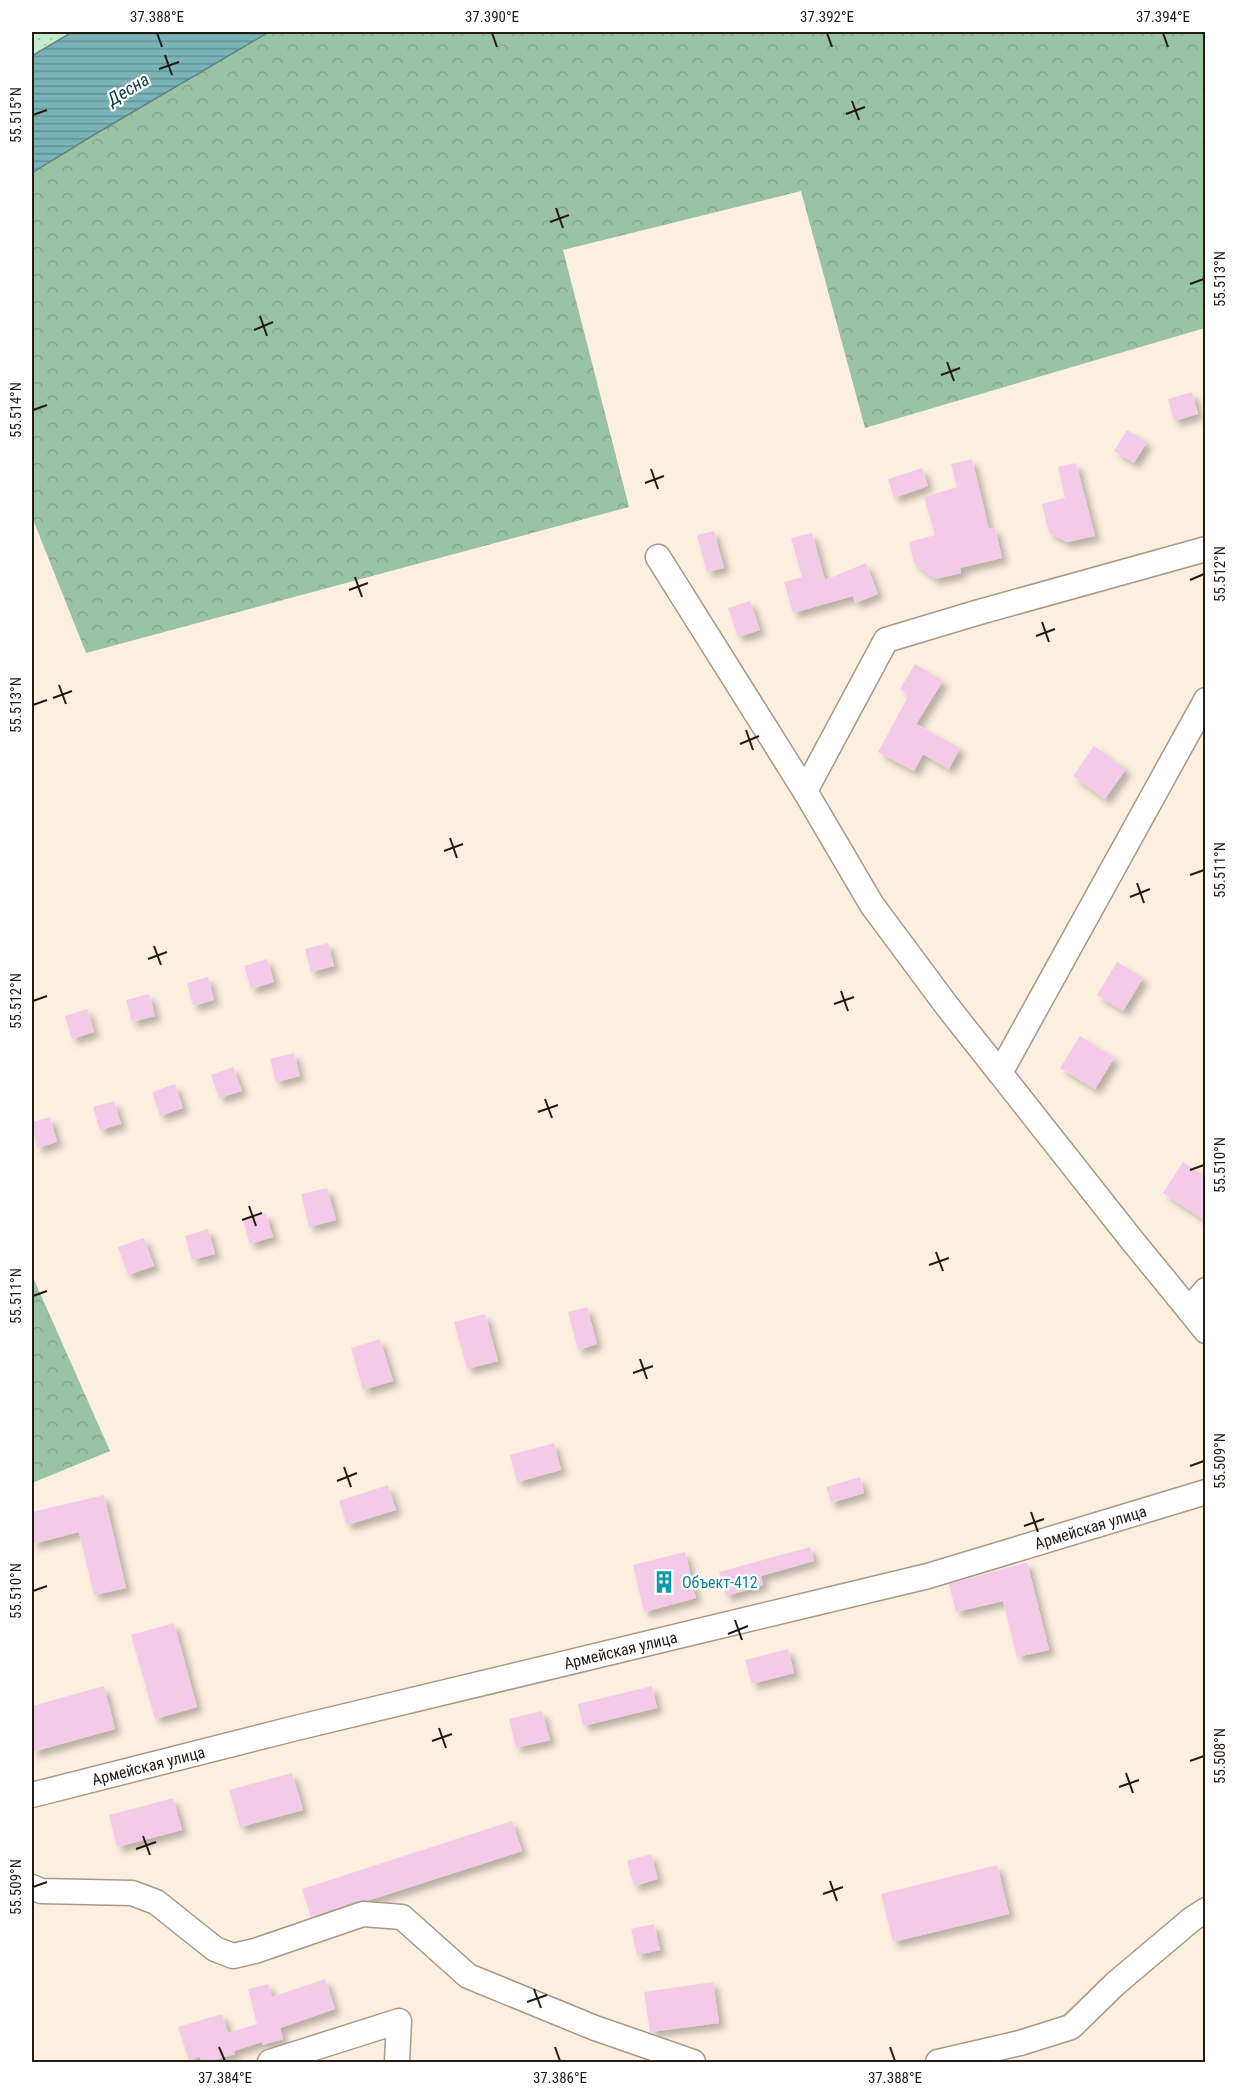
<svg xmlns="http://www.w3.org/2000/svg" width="1237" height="2094" font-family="'Roboto Condensed',sans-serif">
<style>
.grass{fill:url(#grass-dots)}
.forest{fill:url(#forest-crowns)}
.water{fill:url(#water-rules);stroke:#608687;stroke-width:1.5}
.building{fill:#f3cbe8;filter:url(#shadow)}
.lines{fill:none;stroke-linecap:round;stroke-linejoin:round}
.minor-casing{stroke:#a89887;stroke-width:27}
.minor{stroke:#fff;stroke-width:24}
.ticks{fill:none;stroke:#231c16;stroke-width:2}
.labels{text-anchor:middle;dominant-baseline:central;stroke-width:4.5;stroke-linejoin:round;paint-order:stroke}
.street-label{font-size:16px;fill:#231c16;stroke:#fff}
.culture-label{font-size:16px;fill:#0d838f;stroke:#fff;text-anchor:start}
.water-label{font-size:18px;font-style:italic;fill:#053e42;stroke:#fff}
.neatline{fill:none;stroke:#231c16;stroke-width:2}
.ticks-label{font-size:15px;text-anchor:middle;fill:#231c16}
</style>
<defs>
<pattern id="grass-dots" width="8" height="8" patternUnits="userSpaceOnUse" patternTransform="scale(1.5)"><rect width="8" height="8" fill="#c5ebd0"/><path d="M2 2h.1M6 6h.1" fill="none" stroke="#a9c9b2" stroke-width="1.8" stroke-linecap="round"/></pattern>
<pattern id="forest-crowns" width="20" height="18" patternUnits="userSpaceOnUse" patternTransform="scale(1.5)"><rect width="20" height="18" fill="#9ac2a5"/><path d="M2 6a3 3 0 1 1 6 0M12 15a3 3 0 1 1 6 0" fill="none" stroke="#84a68d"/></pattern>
<pattern id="water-rules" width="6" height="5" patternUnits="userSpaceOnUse" patternTransform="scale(1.5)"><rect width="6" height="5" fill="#7ab3b8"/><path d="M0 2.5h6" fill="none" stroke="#649195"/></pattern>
<filter id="shadow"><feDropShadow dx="5.5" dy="5.5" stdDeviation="3" flood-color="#0004"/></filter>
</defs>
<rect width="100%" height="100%" fill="#fcefe0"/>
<polygon class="grass" points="32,32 72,32 32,56"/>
<g class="forest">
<polygon points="269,32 1205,32 1205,328 865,428 801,191 563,250 629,507 86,653 32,517 32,173 92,136"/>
<polygon points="32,1275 110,1451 32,1483"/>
</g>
<polygon class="water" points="72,32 269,32 92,136 32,173 32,56"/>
<g class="building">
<polygon points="1192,392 1198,414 1174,421 1168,399"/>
<polygon points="1127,430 1147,442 1134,463 1114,451"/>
<polygon points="972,459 989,529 995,528 1002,558 960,568 961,573 935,579 914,563 909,542 935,535 924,497 957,487 951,464"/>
<polygon points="1076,463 1095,536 1067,542 1049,533 1042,504 1065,498 1058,467"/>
<polygon points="922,468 928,486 894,498 888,479"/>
<polygon points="714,531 724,568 707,572 697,535"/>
<polygon points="812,533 825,580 866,563 878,594 855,603 853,596 793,613 784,582 802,577 791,538"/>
<polygon points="750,601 760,630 738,637 728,608"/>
<polygon points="915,664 943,681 916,724 960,748 949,769 923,754 914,771 878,752 909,695 900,689"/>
<polygon points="1094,746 1126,769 1105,799 1073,776"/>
<polygon points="328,943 334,966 311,972 305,949"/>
<polygon points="267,959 274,982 251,989 244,966"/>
<polygon points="1117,962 1143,978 1123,1011 1097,995"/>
<polygon points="208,977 214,1000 193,1006 187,983"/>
<polygon points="149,994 155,1016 132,1022 126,1000"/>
<polygon points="87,1009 94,1032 72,1039 65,1016"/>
<polygon points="1080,1036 1114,1058 1095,1089 1060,1068"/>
<polygon points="294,1053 300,1076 276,1082 270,1059"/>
<polygon points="233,1067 242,1091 219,1098 211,1075"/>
<polygon points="175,1084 183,1108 160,1116 152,1092"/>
<polygon points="114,1101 121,1124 100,1130 93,1107"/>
<polygon points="50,1117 57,1142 37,1148 32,1122"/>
<polygon points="1183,1162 1206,1177 1206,1221 1163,1193"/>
<polygon points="327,1188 336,1220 309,1227 301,1194"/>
<polygon points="266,1213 273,1237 250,1244 243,1220"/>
<polygon points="208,1229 215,1254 192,1260 185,1236"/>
<polygon points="144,1238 154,1266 128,1275 118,1247"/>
<polygon points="587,1307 597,1344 578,1350 568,1312"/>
<polygon points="485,1314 498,1361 467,1369 454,1322"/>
<polygon points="380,1339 393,1381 363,1390 351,1348"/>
<polygon points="554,1443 561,1470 517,1482 510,1455"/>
<polygon points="860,1477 864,1493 831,1503 826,1487"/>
<polygon points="388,1485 396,1510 347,1525 339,1501"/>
<polygon points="104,1495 126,1588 94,1595 79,1532 32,1544 32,1512"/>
<polygon points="810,1547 814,1561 761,1576 763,1585 726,1596 719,1572"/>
<polygon points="685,1552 696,1598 644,1612 633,1565"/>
<polygon points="1027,1562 1049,1650 1017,1657 1003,1601 956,1612 949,1584"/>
<polygon points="174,1623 197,1707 155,1719 131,1635"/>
<polygon points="788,1649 794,1673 752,1684 745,1660"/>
<polygon points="104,1686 115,1729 32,1752 32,1706"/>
<polygon points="652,1686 657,1708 583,1726 578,1704"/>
<polygon points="542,1711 550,1740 516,1748 509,1719"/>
<polygon points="292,1773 303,1810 240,1827 229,1790"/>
<polygon points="173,1798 182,1830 117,1847 109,1815"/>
<polygon points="512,1821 522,1851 370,1900 358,1901 311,1917 302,1889"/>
<polygon points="651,1854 658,1879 634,1886 627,1861"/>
<polygon points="997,1865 1009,1914 893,1942 881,1894"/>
<polygon points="654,1924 660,1950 637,1955 631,1929"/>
<polygon points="325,1979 335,2009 280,2028 283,2039 262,2045 262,2042 234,2051 235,2054 207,2062 202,2062 200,2057 189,2060 178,2027 222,2014 228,2033 257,2024 248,1989 268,1984 272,1997"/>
<polygon points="713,1982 719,2023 650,2032 644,1992"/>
</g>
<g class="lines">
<g class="minor-casing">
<g id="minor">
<polyline points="658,557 805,791"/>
<polyline points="1000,1073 947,1006 872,905 805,791 886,640 976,613 1206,549"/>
<polyline points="1206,1290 1189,1310 1206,1331"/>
<polyline points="1189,1310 1131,1239 1000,1073 1206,700"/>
<path id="s1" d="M32,1795L296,1728L928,1576L1206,1492"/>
<polyline points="32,1887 41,1891 132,1893 156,1902 215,1949 233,1956 255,1951 363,1914 402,1917 468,1976 595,2028 693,2062"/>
<polyline points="270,2062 399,2021 397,2062"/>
<polyline points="938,2062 1020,2043 1071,2027 1115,1984 1192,1919 1206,1910"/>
</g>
</g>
<use href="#minor" class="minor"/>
</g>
<path class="ticks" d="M157,33L162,47M492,33L497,47M827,33L832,47M1163,33L1168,47M165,55L172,75M159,69L179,62M852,101L859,120M846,114L865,107M33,115L47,110M556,208L563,228M550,222L569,215M1190,284L1204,279M260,316L267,336M254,330L273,322M947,362L954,381M941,375L960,368M33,410L47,405M651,469L658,489M645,483L664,476M355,577L362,597M1190,580L1204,574M349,590L368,583M1042,622L1049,642M1036,636L1055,629M59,685L66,704M53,698L72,691M33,705L47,700M746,730L753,750M740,744L759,736M450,838L457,858M444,851L463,844M1190,875L1204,870M1137,883L1144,903M1130,897L1150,889M154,946L161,965M148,959L167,952M841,991L848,1011M33,1001L47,996M834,1004L854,997M545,1099L552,1118M538,1112L558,1105M1190,1170L1204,1165M249,1206L256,1226M242,1220L262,1213M936,1252L943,1271M929,1265L949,1258M33,1296L47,1291M640,1359L647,1379M633,1373L653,1366M1190,1466L1204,1461M344,1467L351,1487M337,1481L357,1473M1031,1512L1038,1532M1024,1526L1044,1519M33,1591L47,1586M735,1620L742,1640M728,1634L748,1626M439,1728L446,1748M432,1741L452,1734M1190,1761L1204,1756M1126,1773L1133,1793M1119,1787L1139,1780M143,1836L150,1855M136,1849L156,1842M830,1881L837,1901M33,1887L47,1882M823,1894L843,1887M534,1989L541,2008M527,2002L547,1995M219,2047L225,2061M555,2047L560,2061M890,2047L895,2061"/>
<defs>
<g id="building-bare" transform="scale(1.8)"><path d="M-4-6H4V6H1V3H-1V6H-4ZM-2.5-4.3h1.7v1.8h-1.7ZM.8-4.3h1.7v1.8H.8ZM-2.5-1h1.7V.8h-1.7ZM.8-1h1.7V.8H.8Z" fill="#0f9aa8" stroke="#fff" stroke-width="2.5" paint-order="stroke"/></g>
</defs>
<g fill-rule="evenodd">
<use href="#building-bare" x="664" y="1582"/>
</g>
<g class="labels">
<g class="street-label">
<text stroke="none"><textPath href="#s1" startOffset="1092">Армейская улица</textPath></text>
<text stroke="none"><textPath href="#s1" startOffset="606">Армейская улица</textPath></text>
<text stroke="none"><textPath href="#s1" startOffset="120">Армейская улица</textPath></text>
</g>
<g class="culture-label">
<text x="682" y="1582">Объект-412</text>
</g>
<g class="water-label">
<text transform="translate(128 89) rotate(-31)">Десна</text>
</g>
</g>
<rect width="1237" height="2094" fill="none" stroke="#ffffff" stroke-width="66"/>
<rect x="33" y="33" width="1171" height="2028" class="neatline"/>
<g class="ticks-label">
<text x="157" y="22">37.388°E</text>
<text x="492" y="22">37.390°E</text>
<text x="827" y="22">37.392°E</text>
<text x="1163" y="22">37.394°E</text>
<text transform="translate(16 115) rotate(-90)" y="5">55.515°N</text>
<text transform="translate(1220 279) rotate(-90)" y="5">55.513°N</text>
<text transform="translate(16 410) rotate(-90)" y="5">55.514°N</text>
<text transform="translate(1220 574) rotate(-90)" y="5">55.512°N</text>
<text transform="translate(16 705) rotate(-90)" y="5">55.513°N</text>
<text transform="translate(1220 870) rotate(-90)" y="5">55.511°N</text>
<text transform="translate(16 1001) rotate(-90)" y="5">55.512°N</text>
<text transform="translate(1220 1165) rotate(-90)" y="5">55.510°N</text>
<text transform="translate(16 1296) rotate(-90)" y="5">55.511°N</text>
<text transform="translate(1220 1461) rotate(-90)" y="5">55.509°N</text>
<text transform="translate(16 1591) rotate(-90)" y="5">55.510°N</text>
<text transform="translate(1220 1756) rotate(-90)" y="5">55.508°N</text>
<text transform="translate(16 1887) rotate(-90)" y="5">55.509°N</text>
<text x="225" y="2083">37.384°E</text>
<text x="560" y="2083">37.386°E</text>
<text x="895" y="2083">37.388°E</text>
</g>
</svg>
